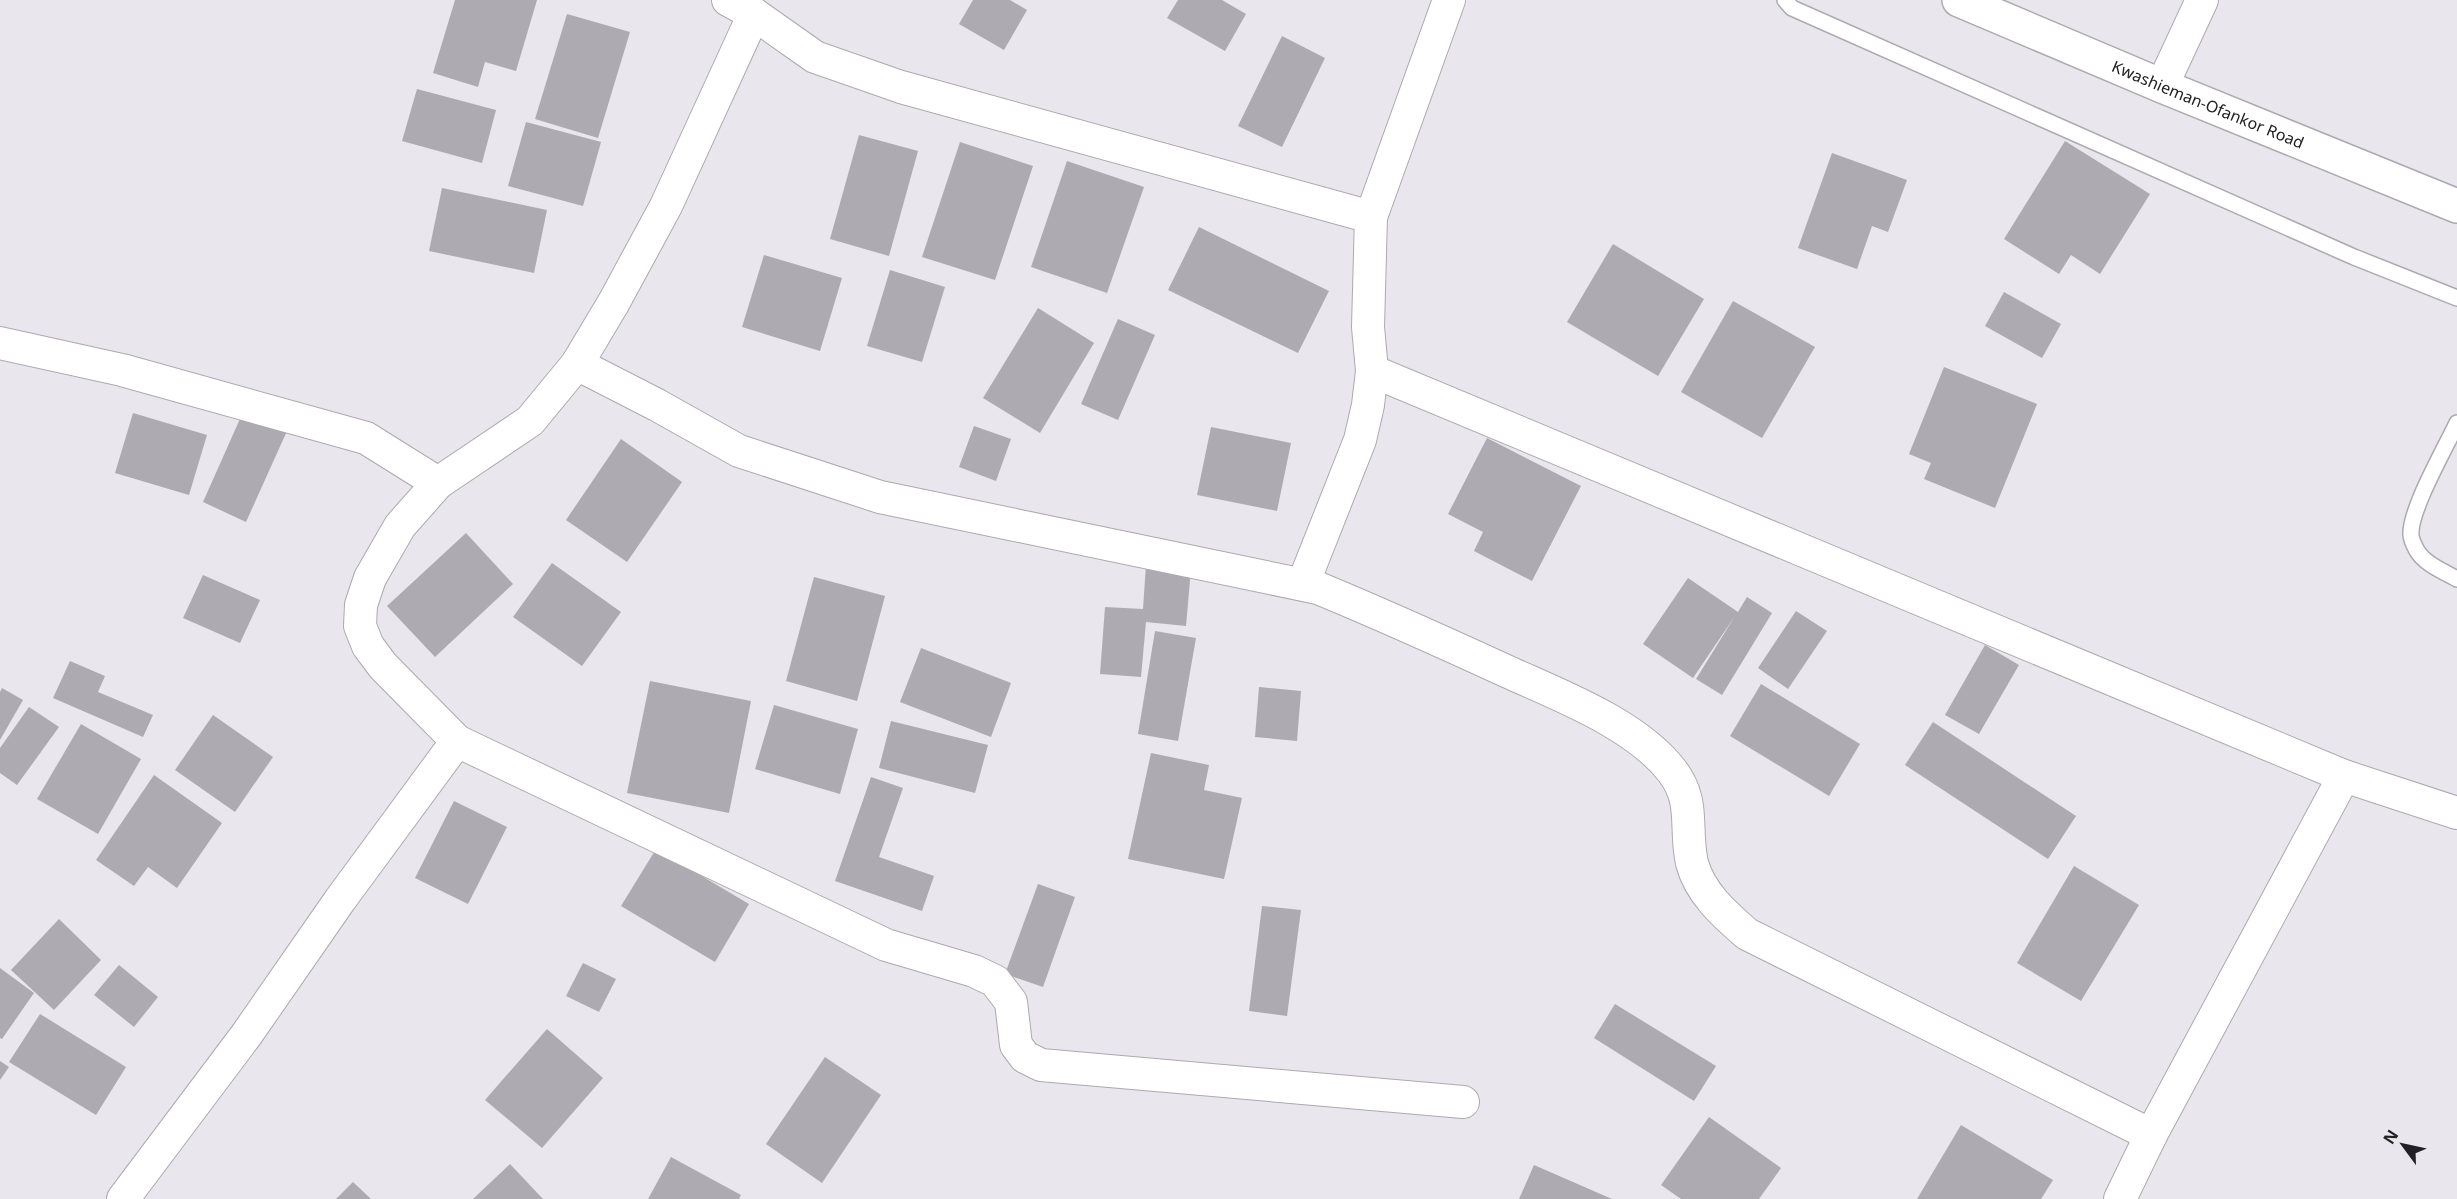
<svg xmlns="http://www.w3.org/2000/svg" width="2457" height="1199" font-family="'Noto Sans',sans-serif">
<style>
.building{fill:#aeaab1}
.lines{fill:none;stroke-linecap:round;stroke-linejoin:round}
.lane-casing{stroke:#ada9b0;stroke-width:18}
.street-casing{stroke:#ada9b0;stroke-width:34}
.secondary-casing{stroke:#ada9b0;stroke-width:36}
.lane{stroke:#fff;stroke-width:15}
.street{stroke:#fff;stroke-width:32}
.secondary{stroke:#fff;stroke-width:33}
.labels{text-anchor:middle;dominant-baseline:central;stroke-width:4.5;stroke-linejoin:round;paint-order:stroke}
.street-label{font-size:16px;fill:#222023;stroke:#eae6ed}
</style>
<rect width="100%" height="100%" fill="#eae6ed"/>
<g class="building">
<polygon points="455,0 537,0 516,71 485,62 478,87 433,73"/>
<polygon points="973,0 1010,0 1027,10 1004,50 959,24"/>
<polygon points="1178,0 1222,0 1246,14 1225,51 1167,18"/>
<polygon points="567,14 630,32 598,138 535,119"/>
<polygon points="1282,36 1325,58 1282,147 1238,126"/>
<polygon points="417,89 496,110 482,163 402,141"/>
<polygon points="526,122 601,142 583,206 508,186"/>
<polygon points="859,135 918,151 889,256 830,239"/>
<polygon points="2065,141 2150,194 2100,274 2071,255 2059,274 2004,239"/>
<polygon points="960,142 1033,166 995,280 922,257"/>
<polygon points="1832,153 1907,180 1888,232 1872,226 1857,269 1798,248"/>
<polygon points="1067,161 1144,187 1107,293 1031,267"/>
<polygon points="442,188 547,210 534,273 429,251"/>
<polygon points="1199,227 1329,291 1298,353 1168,290"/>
<polygon points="1613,244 1704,299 1658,376 1567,322"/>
<polygon points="764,255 842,278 820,351 742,327"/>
<polygon points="890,270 945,287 922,362 867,346"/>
<polygon points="2004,292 2061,324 2042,358 1985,326"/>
<polygon points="1733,301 1815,347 1762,438 1681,392"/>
<polygon points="1038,308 1094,343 1040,433 983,398"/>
<polygon points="1118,319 1155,335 1118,420 1081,404"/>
<polygon points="1944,367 2037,404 1995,508 1924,479 1931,463 1909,454"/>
<polygon points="243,412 287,431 246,522 203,502"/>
<polygon points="133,413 207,435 189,495 115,473"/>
<polygon points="974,426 1011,439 996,481 959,467"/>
<polygon points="1211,427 1291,443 1277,511 1197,495"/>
<polygon points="1487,438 1581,486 1532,581 1474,551 1483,532 1448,514"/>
<polygon points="621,439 682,482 627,562 566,520"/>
<polygon points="466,533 513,584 435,657 387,606"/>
<polygon points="552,563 621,612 582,666 513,617"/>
<polygon points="1146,565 1191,569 1186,626 1146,622 1141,677 1100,674 1105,607 1143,609"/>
<polygon points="203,575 260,600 240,643 183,618"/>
<polygon points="814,577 885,596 857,701 786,681"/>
<polygon points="1688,578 1738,612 1747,597 1772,613 1722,695 1696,679 1735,616 1693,678 1643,644"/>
<polygon points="1796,611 1827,631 1788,689 1758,668"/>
<polygon points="1155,631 1196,638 1178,741 1138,734"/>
<polygon points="1985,645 2019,665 1979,734 1945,715"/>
<polygon points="921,648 1011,683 991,737 900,702"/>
<polygon points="70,661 105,676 98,692 153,715 143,737 53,698"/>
<polygon points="650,681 751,701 729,813 627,793"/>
<polygon points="1761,684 1860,744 1829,796 1730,736"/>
<polygon points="1259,687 1301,691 1297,741 1255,737"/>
<polygon points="2,688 23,700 0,740 0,692"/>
<polygon points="774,705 858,729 840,794 755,769"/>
<polygon points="29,707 59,727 17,785 0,773 0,748"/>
<polygon points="213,715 273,757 235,812 175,770"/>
<polygon points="891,721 988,745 975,793 879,768"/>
<polygon points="1933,722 2076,816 2048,859 1905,765"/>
<polygon points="81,724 141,759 98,834 37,799"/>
<polygon points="1151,753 1209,765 1204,790 1242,798 1224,879 1128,859"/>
<polygon points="154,775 222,823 177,888 148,867 134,886 96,860"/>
<polygon points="871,777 903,788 879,857 934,876 922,911 835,881"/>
<polygon points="454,801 507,827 468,904 415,878"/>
<polygon points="656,849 749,904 715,962 621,906"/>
<polygon points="2074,866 2139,905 2081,1001 2017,963"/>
<polygon points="1038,884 1075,897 1043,987 1005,974"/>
<polygon points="1262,906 1301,910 1287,1016 1249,1011"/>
<polygon points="59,919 101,960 54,1010 11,970"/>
<polygon points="583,963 616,979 599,1012 566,996"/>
<polygon points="119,965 158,997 134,1027 94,995"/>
<polygon points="0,968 34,993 2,1039 0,1038"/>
<polygon points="1615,1004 1716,1066 1694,1101 1594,1038"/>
<polygon points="40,1014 126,1067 96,1115 9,1062"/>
<polygon points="547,1029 603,1078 542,1148 485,1100"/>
<polygon points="825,1057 881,1095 822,1183 766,1144"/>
<polygon points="0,1061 9,1067 0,1080"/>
<polygon points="1709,1117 1781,1168 1759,1199 1681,1199 1661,1185"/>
<polygon points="1961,1125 2053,1180 2041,1199 1917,1199"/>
<polygon points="671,1157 741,1195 739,1199 648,1199"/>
<polygon points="510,1164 543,1199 473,1199"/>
<polygon points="1534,1165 1612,1199 1519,1199"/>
<polygon points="353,1182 371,1199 336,1199"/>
</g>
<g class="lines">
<g class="lane-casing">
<g id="lane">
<polyline points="1785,0 1792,8 2354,257 2457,298"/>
<path d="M2457,423C2446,447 2409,511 2411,535C2411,539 2414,545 2416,549C2424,564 2443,571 2457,579"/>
</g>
</g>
<g class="street-casing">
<g id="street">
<polyline points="728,0 754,14 815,57 901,87 1371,217"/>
<polyline points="754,14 666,206 614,302 577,364 530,421 438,483 400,526 370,578 361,605 360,626 368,646 383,666 457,741 886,945 974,971 995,981 1011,1002 1016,1045 1025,1057 1041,1065 1463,1102"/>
<polyline points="2162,86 2202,0"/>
<polyline points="0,343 122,370 366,438 438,483"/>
<path d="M577,364L657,405L739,451L880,497L1318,588C1381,614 1443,642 1506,671C1559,695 1636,724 1672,771C1696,802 1684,828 1692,863C1700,893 1724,914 1747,934L2151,1135"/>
<polyline points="1372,371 2344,776 2457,813"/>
<polyline points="1303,584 1360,440 1368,405 1372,371 1368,327 1371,217 1449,0"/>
<polyline points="123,1199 247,1034 340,900 457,741"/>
<polyline points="2120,1199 2151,1135 2344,776"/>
</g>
</g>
<g class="secondary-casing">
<g id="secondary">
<path id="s1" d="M1959,0L2162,86L2457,206"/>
</g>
</g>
<use href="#lane" class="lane"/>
<use href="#street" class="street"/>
<use href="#secondary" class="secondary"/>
</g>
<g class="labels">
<g class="street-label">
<text stroke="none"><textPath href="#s1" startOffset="270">Kwashieman-Ofankor Road</textPath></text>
</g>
</g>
<g transform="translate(2403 1145) rotate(303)" stroke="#eae6ed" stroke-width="4.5" paint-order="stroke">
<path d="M0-4.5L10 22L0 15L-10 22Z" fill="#222023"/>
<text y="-9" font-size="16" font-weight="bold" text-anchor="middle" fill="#222023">N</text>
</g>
</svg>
